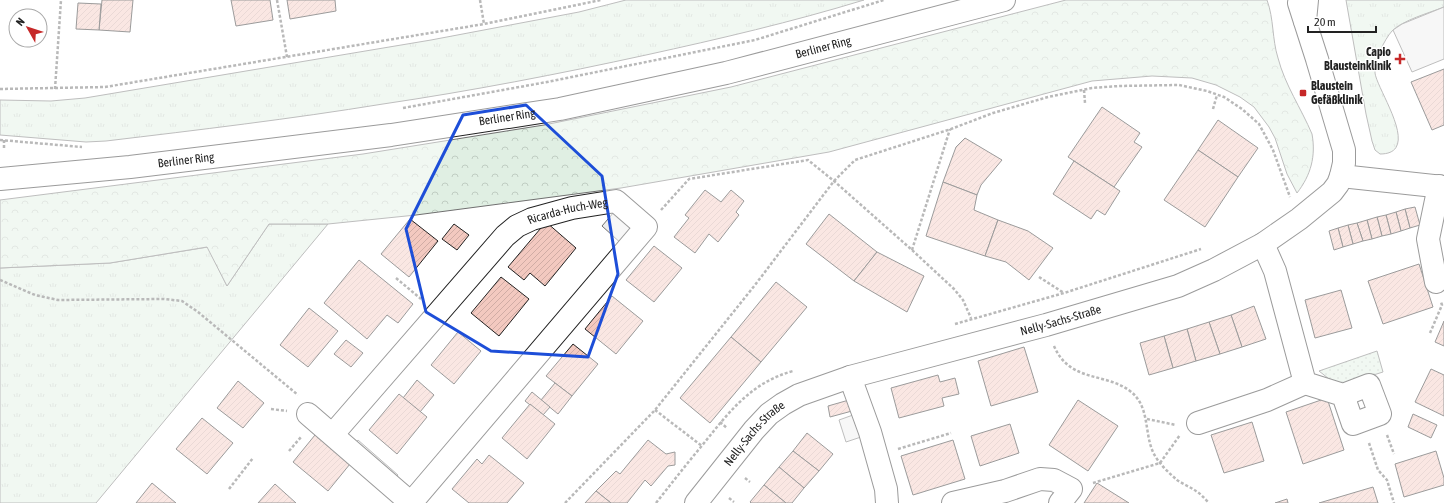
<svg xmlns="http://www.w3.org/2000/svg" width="1444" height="503" font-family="'Asap Condensed',sans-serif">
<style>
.grass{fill:url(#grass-tufts);stroke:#6f6f6f}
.forest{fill:url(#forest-crowns);stroke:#6f6f6f}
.park{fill:url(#park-dots);stroke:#6f6f6f}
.parking{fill:#ededed;stroke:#6f6f6f}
.building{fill:url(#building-hatch);stroke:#222}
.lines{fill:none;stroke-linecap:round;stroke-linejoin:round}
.minor-casing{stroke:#222;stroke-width:24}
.major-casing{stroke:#222;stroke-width:24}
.path{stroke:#646464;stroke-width:2.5;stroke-dasharray:3 2;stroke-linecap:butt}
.minor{stroke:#fff;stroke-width:22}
.major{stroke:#fff;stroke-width:22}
.marked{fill:none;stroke:#1d4ed8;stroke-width:3;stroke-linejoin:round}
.poi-dot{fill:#c62828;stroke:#fff;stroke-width:1.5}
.labels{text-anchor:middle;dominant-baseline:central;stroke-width:3;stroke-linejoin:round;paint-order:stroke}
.street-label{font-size:12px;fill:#222;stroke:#fff}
.poi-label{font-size:12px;font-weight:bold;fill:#222;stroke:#fff;text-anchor:end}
</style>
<defs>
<pattern id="grass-tufts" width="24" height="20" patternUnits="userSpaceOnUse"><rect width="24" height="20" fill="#e0efe3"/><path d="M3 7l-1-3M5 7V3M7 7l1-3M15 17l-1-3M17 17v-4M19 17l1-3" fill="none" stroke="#c0cdc2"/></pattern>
<pattern id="forest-crowns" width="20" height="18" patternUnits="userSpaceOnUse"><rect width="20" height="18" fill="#e0efe3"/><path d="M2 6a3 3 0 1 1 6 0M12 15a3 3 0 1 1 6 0" fill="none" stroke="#c0cdc2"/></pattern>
<pattern id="park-dots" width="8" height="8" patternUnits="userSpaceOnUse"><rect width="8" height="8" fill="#e0efe3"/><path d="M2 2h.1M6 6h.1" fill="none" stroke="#c0cdc2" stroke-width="1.8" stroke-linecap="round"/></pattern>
<pattern id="building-hatch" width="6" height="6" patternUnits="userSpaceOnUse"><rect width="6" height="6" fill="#f3c9c0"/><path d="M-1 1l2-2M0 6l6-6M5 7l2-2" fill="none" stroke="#d0aca5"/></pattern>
</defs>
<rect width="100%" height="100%" fill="#fff"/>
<g class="grass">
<path d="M626,0H864C792,22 719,39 646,55C559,74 471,91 383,104C291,119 198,130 106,141L86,142L0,135V100L51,101L85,98L431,40L579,12Z"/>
<path d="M1346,0H1444V7C1429,13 1403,20 1392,31C1384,40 1374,61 1375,73C1377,90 1423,154 1380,154L1375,150L1372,141L1366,114Z"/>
<polygon points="269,224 328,224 96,503 0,503 0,268 110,263 208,247 227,286"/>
</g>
<path class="forest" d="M1066,0H1267C1274,19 1272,39 1278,58C1285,85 1301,108 1312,134C1316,156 1311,175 1297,193L1287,174L1275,138L1269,127L1254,107L1240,97L1216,85L1192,78L1152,76L1092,81L829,152L621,188L416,215L328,224H269L227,286L207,247L110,263L0,268V200L363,154L544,125L731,87Z"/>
<polygon class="park" points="1377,351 1383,372 1338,386 1319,371"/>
<g class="parking">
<polygon points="1444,7 1444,59 1412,72 1393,30 1402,24"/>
<polygon points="620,205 642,223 623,245 602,226"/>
<polygon points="853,415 861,437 846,442 839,420"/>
<polygon points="358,440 398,475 390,485 350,450"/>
</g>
<g class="building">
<polygon points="102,0 133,0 130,32 99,30"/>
<polygon points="231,0 270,0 273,20 236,26"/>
<polygon points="287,0 335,0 336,11 290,19"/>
<polygon points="78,3 101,4 99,30 76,29"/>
<polygon points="1444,69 1444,125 1432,130 1411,82"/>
<polygon points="1102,107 1140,133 1134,142 1142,147 1114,187 1068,157"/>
<polygon points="1218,120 1258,148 1238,177 1198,150"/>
<polygon points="965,138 1002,160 981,185 977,195 943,182 956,147"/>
<polygon points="1198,150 1238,177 1205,227 1164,200"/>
<polygon points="1074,161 1120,191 1105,215 1097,210 1091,219 1053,194"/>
<polygon points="943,182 977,195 974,210 998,220 985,256 926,236"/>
<polygon points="705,190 721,202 731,190 744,201 736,212 739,215 718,242 709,234 695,253 674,237 689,218 685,215"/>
<polygon points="1415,207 1420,225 1410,228 1405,209"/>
<polygon points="1405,209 1410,228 1401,231 1396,212"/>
<polygon points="1396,212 1401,231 1391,234 1386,215"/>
<polygon points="829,214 877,252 854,281 806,244"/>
<polygon points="1386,215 1391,234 1382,236 1377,217"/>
<polygon points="1377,217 1382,236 1372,239 1367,220"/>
<polygon points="410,219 438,241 409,277 381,254"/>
<polygon points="998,220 1028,231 1053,248 1029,280 1006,262 985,256"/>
<polygon points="1367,220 1372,239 1363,241 1357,223"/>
<polygon points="546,222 576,248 545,286 530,273 524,280 508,267"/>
<polygon points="1357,223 1363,241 1353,244 1348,225"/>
<polygon points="454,224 469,235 457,250 442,239"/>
<polygon points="1348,225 1353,244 1343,247 1338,228"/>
<polygon points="1338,228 1343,247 1334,250 1329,231"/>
<polygon points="654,246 682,268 654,302 626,280"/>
<polygon points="877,252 924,276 907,312 854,281"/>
<polygon points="359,260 413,304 398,323 387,315 367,339 324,303"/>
<polygon points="1419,264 1433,307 1383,324 1368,281"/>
<polygon points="501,277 529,299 499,336 471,313"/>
<polygon points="776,282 807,307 761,362 731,337"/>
<polygon points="1341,290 1352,328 1315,338 1305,300"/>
<polygon points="612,296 643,321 616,354 585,329"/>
<polygon points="1254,306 1266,339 1242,347 1231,315"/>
<polygon points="309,308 338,331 308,367 280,345"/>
<polygon points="1231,315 1242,347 1220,354 1209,322"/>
<polygon points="1444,321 1444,346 1435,342"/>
<polygon points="1209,322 1220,354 1196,361 1187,329"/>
<polygon points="1187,329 1196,361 1173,368 1164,336"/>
<polygon points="458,332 481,351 454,384 431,365"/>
<polygon points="1164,336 1173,368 1149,375 1140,343"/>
<polygon points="731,337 761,362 710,423 680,398"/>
<polygon points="346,340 363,353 351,367 334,354"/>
<polygon points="573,344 598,364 572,396 546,376"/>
<polygon points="1024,347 1038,392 991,406 978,361"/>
<polygon points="1431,369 1444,375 1444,416 1415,402"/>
<polygon points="938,375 940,382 955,378 959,394 942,398 944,406 899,418 891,388"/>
<polygon points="417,380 434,395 420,412 403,398"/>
<polygon points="238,381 264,403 243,428 217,408"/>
<polygon points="555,383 572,396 558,414 541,400"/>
<polygon points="532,392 550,407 543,415 525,401"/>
<polygon points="399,394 427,417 397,454 369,430"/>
<polygon points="1327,398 1344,450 1303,464 1286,412"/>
<polygon points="849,400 852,411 830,417 828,406"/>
<polygon points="1078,400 1118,426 1088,471 1049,445"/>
<polygon points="530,404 555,424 527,459 502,438"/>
<polygon points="1413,414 1437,425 1431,438 1408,427"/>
<polygon points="202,418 233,443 207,474 176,449"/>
<polygon points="1252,422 1264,461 1224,473 1211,435"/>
<polygon points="1010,424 1019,453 980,466 971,436"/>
<polygon points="807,433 833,454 819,471 793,451"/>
<polygon points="315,435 350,464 328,491 293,462"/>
<polygon points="648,440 666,454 675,452 675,465 668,466 651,486 645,480 627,503 611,503 596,491 616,471 620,474"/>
<polygon points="953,440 965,479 913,495 901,456"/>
<polygon points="793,451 819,471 804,488 779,467"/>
<polygon points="1436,451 1444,478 1444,485 1404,497 1395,464"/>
<polygon points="489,455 524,483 507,503 469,503 452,489 477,459 482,464"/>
<polygon points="779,467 804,488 792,503 786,503 764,485"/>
<polygon points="152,483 176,503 136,503"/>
<polygon points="1097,483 1129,503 1084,503"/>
<polygon points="275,484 296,503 258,503"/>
<polygon points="764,485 786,503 751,503 750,502"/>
<polygon points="1373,487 1378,503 1319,503"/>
<polygon points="596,491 611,503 585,503"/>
<polygon points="1287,499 1288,503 1275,503"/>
</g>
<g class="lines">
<g class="minor-casing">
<g id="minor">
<polyline points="1341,176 1444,187"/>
<polyline points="1263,244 1275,271 1305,383 1343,395 1369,385 1380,414 1353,424 1343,395"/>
<polyline points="1436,282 1428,239 1439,186"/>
<polyline points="850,377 870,432 886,489 887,503"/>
<polyline points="308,414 411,503"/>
<polyline points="1198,423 1267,400 1305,383"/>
<path id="s1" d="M333,434L505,236L517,226L532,219L572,208L616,201L646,227L411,503"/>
<path id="s2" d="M696,503L754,430L769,414L783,404L799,395L850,377L1046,325L1178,286L1214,270L1263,244L1299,219L1332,192L1338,184L1341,176L1344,163V150L1317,59L1299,3"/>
<polyline points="953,503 1005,491 1040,479 1054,480 1071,489 1060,503"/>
</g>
</g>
<g class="major-casing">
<g id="major">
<polyline points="1305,21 1307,0"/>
<path id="s3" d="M0,179L130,167L391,135L560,109L726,73L1004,0"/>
</g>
</g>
<g class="path">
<polyline points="277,0 287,57"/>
<polyline points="480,0 484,24"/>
<polyline points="0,89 105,87 484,24 601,0"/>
<polyline points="55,89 61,0"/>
<polyline points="1084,90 1085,103"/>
<polyline points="403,108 547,82 755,40 884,0"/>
<polyline points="1213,109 1217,95"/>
<polyline points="0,140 82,147"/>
<polyline points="4,140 4,149"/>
<polyline points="661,210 689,179 808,160 834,181 912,250 954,289 963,300 971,318"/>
<polyline points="912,250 950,129"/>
<polyline points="1039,277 1064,293"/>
<polyline points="396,278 421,299"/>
<polyline points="0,280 35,295 58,300 164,299 182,301 198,312 298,395"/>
<polyline points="955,324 1064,293 1201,249"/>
<polyline points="1430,333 1442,305 1441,302"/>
<path d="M1054,346C1070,383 1105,372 1130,391C1150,406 1144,432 1153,452C1158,463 1169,473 1177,480C1183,484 1190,487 1196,491C1201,494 1205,499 1209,503"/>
<polyline points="271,409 287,411"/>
<polyline points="655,410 702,446"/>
<polyline points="1147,419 1176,425"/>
<polyline points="720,422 727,428"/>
<polyline points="1387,435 1394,454"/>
<polyline points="1369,443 1378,470 1387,480 1394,503"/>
<polyline points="898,449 951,433"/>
<polyline points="289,451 301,437"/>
<polyline points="745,478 750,482"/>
<polyline points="1093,483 1160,463 1180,435"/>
<polyline points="229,489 253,458"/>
<polyline points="729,498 734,502"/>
<polyline points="565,503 655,410 755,285 834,181 855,160 951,129 993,113 1048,97 1092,88 1119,86 1179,85 1207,91 1224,97 1242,109 1259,124 1273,150 1290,197"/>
<path d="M656,503C671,484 685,466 700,448C727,415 749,383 793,371"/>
</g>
<use href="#minor" class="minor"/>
<use href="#major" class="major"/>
</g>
<path d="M0 0H1444V503H0ZM526,105L602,176L618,274L588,357L491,351L426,312L406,229L463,115Z" fill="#fff" fill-opacity=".55" fill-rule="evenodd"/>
<path class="marked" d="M526,105L602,176L618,274L588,357L491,351L426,312L406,229L463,115Z"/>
<g class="poi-dot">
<path d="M1398 53h4v4h4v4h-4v4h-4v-4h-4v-4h4z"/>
<rect x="1299" y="89" width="8" height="8" rx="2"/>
</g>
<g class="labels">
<g class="street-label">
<text stroke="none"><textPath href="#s3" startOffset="835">Berliner Ring</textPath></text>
<text stroke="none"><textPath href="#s3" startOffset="511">Berliner Ring</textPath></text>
<text stroke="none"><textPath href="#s3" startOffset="187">Berliner Ring</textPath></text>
<text stroke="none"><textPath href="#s1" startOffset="331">Ricarda-Huch-Weg</textPath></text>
<text stroke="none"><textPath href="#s2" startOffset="423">Nelly-Sachs-Straße</textPath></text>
<text stroke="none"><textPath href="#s2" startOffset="91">Nelly-Sachs-Straße</textPath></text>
</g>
<g class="poi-label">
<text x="1391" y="52">Capio<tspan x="1391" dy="14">Blausteinklinik</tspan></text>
<text x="1311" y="86" text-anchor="start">Blaustein<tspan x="1311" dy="14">Gefäßklinik</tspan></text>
</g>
</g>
<g transform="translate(28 28) rotate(309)"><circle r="19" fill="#ffffff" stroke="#a7a7a7"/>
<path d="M0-3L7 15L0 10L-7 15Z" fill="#c62828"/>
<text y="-6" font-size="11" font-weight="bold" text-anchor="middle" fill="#222222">N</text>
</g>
<path d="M1308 26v6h68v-6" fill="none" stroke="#222222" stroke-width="2"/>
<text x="1314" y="26" font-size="12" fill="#222222" stroke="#ffffff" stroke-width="3" paint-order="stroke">20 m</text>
</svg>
